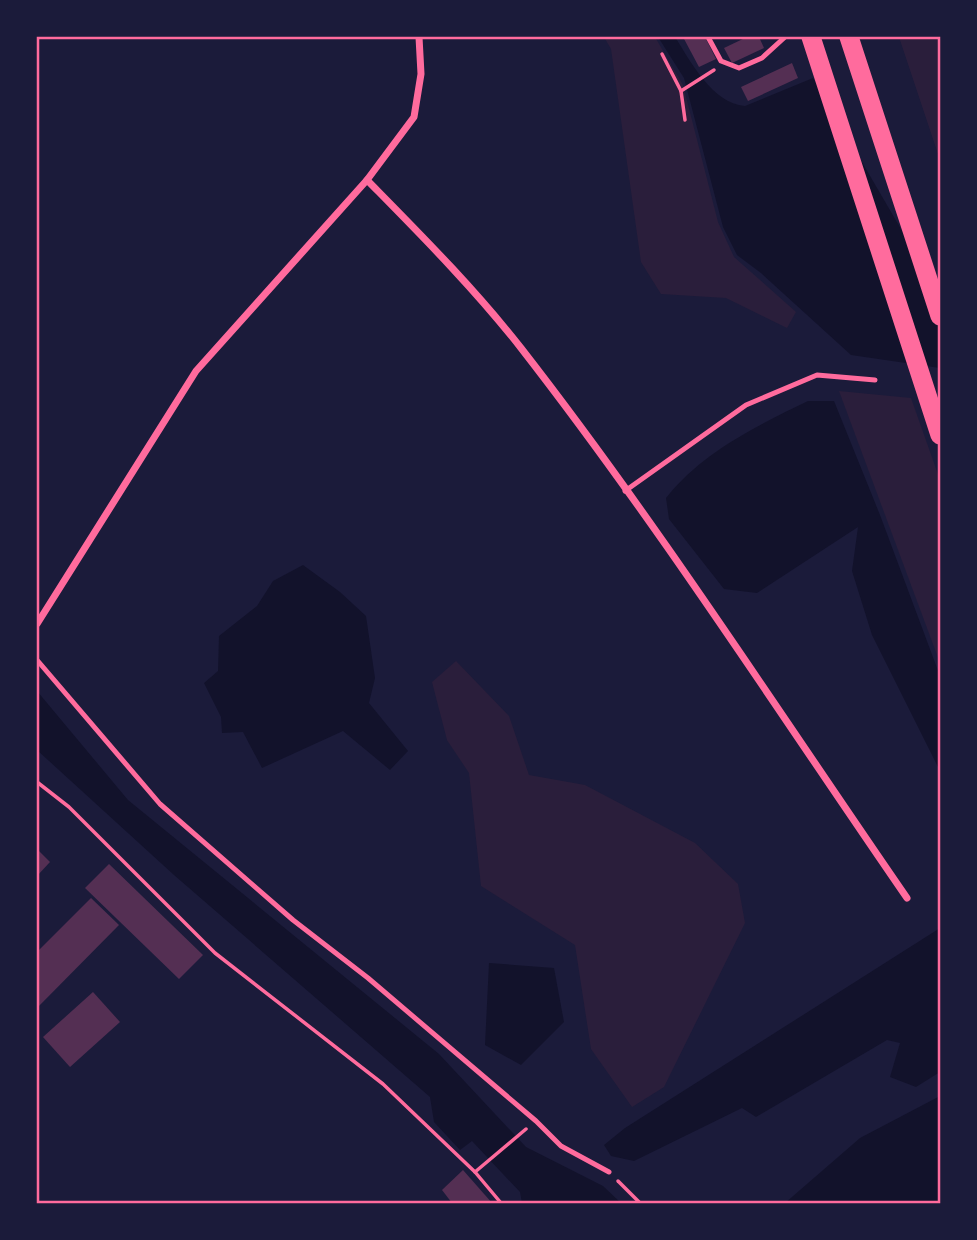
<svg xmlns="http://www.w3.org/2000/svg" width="977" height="1240" font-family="Raleway,sans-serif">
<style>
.green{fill:#2a1e3b}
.water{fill:#12122b}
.building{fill:#542f53}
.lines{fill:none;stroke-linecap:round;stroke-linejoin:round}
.path{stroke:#ff6b9d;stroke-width:3.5}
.service{stroke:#ff6b9d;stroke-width:5}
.minor{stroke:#ff6b9d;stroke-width:7}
.motorway{stroke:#ff6b9d;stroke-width:19}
.neatline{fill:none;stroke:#ff6b9d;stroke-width:2.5}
</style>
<rect width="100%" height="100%" fill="#1b1b3a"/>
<g class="green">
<polygon points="604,37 655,37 683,85 718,222 734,257 796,312 787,328 726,298 661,294 641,262 611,49"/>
<polygon points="899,37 940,37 940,160"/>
<polygon points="839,391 911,398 940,480 940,663"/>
<polygon points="456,661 509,716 529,775 585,785 695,843 738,884 745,923 664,1087 632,1107 591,1049 575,945 481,886 469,773 447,740 432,682"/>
</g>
<g class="water">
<path d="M658,37H675C691,62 712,103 745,106L813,78L940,296V368L851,355L761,273L737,255L723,227L684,78Z"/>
<path d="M808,401H834L880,515L940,676V771L872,635L852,571L858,527L757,593L724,589L669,519L666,498C701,453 758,425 808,401Z"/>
<polygon points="303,565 340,592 366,616 375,678 369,703 408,751 390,770 343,731 262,768 243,732 222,733 221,717 204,683 218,671 219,636 257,606 273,581"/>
<polygon points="37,691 128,800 439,1054 526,1147 603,1186 621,1203 522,1203 520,1192 472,1141 460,1150 434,1122 430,1097 174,875 37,750"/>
<polygon points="940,928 940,1072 916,1087 890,1077 900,1043 887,1040 756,1117 742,1108 634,1161 611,1156 604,1145 625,1128"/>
<polygon points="489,963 554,968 564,1022 521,1065 485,1045"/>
<polygon points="940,1096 940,1203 785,1203 860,1138"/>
</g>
<g class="building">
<polygon points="683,37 705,37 716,59 699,67"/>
<polygon points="747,37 759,37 764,48 732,63 724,48"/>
<polygon points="792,63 798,78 748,101 741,87"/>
<polygon points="37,849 50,862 37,876"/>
<polygon points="109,864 203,955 179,979 85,888"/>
<polygon points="91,898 119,925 37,1008 37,952"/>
<polygon points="93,992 120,1022 70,1067 43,1037"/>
<polygon points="463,1170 492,1203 452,1203 442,1190"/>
</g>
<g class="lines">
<g class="path">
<polyline points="662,54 681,91 685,120"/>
<polyline points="681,91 714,70"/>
<polyline points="37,782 69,807 215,953 383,1084 475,1172 501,1203"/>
<polyline points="475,1172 526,1129"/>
<polyline points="618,1181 640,1203"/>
</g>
<g class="service">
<polyline points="708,37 721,61 739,68 762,58 785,37"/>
<polyline points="625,491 746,405 817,375 875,380"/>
<polyline points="37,660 160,804 293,920 368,978 536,1121 561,1146 609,1172"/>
</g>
<g class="minor">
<path d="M367,180C420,234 474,288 521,348C658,524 780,714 907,898"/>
<polyline points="37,624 196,371 367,180 414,117 421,74 419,37"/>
</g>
<g class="motorway">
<polyline points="811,37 940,435"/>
<polyline points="849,37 940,316"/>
</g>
</g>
<rect width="977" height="1240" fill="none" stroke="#1b1b3a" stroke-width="77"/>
<rect x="38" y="38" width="901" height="1164" class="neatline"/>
</svg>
